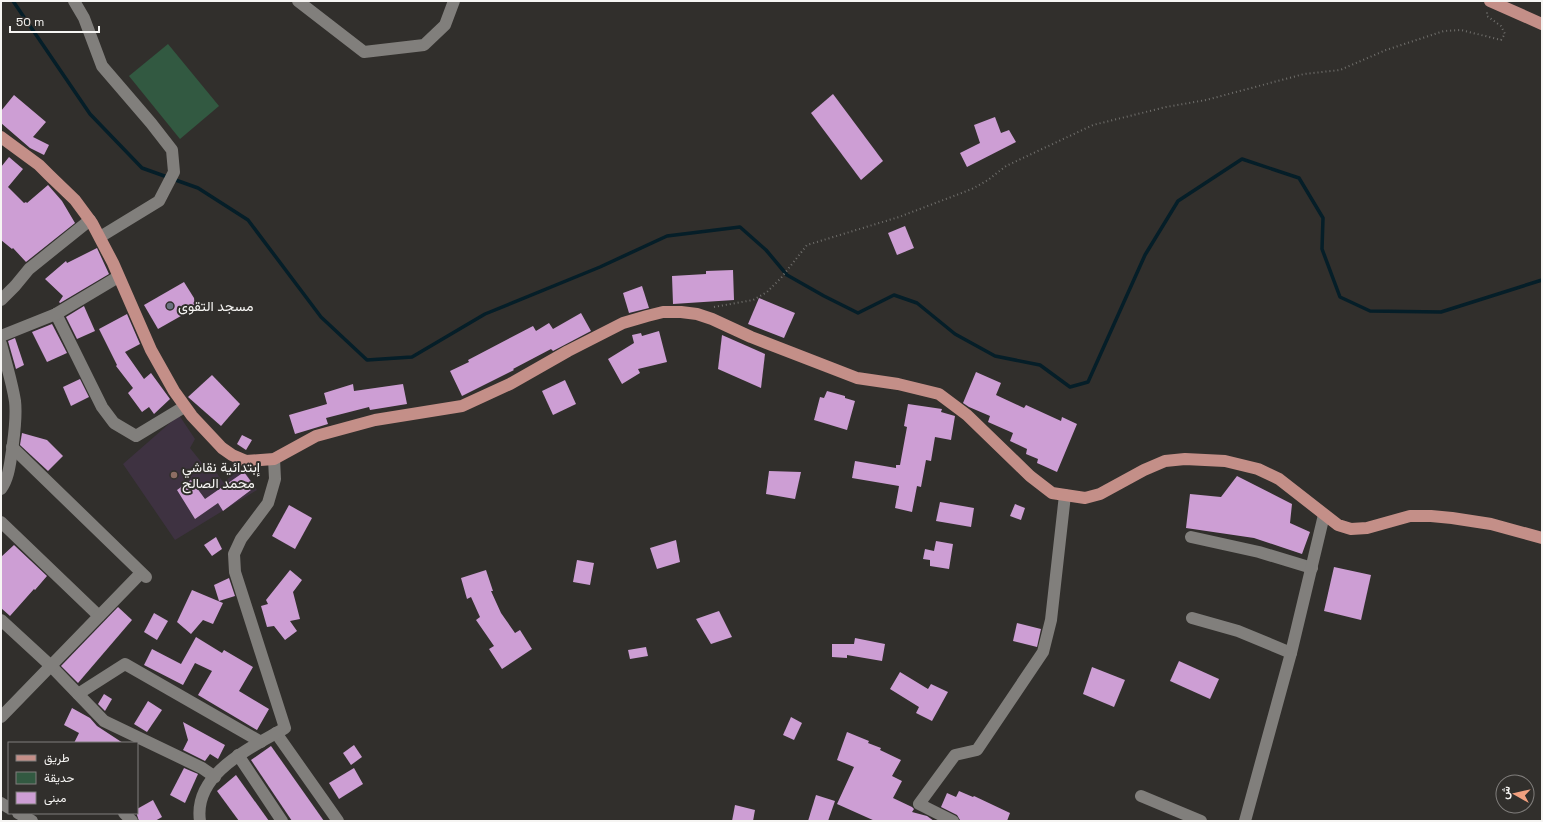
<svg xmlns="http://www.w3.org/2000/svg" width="1543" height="822" font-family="'Space Grotesk',Vazirmatn,sans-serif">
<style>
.education{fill:#3e3241}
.green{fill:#325941}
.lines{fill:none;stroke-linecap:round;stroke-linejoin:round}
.stream{stroke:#051e28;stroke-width:3.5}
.building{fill:#cd9ed4}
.path{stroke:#71706d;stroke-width:2;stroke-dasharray:1 3;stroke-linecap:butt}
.minor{stroke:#817f7c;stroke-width:12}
.major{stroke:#c48f88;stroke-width:12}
.worship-dot{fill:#6b7280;stroke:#312f2c;stroke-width:1.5}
.education-dot{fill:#8d6e63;stroke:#312f2c;stroke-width:1.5}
.labels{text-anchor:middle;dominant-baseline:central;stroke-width:4;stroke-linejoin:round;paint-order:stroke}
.poi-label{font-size:14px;fill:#f6f5f3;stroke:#312f2c;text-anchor:start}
</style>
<rect width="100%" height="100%" fill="#312f2c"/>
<polygon class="education" points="179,415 195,439 190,448 206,468 211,465 223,482 243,468 257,490 175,540 123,464"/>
<polygon class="green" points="168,44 219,106 180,139 129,76"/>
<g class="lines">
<polyline class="stream" points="13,1 90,114 142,168 198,188 248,220 321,317 367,360 412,357 485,314 600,267 667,236 740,227 766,250 787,275 824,296 858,313 894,295 917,303 955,334 995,356 1040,365 1070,387 1088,382 1145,255 1178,201 1242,159 1299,178 1323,218 1322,249 1340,297 1370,311 1441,312 1542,280"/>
</g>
<g class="building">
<polygon points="833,94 883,161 861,180 811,113"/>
<polygon points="14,95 46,122 33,137 49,145 44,155 30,148 1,123 1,111"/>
<polygon points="995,117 1001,133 1009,130 1016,142 967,167 960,153 980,143 974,125"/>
<polygon points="9,157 23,169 8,187 24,203 26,202 27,203 48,185 62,201 75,223 26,262 13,248 12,249 1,240 1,167"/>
<polygon points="905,226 914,248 897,255 888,233"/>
<polygon points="97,248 109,274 60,303 59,302 63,296 45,279 66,261 67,263"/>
<polygon points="733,270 734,300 673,304 672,276 706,274 706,271"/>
<polygon points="184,282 194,298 195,308 158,329 144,305"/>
<polygon points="642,286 649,308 629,313 623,293"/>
<polygon points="759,298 795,313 784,338 748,324"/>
<polygon points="84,306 95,331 77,339 66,317"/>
<polygon points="581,313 591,331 553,351 551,349 513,369 514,370 462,396 450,371 469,362 468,360 533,326 536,331 549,323 553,329"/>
<polygon points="127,314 140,344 125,352 144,379 151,373 170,399 154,414 149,407 142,412 128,393 133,388 116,366 117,365 99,329"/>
<polygon points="52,324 67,353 47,362 32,332"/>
<polygon points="659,331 667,362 638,369 640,373 622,384 608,359 634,343 632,335 641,333 642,336"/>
<polygon points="722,335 765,354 761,388 718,369"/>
<polygon points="15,338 24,365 16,369 8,341"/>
<polygon points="976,372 1001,383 996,395 1024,408 1026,405 1061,421 1062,417 1077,424 1057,472 1037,463 1038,459 1026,454 1027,449 1010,441 1013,433 988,422 990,416 969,407 963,403"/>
<polygon points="212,375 240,404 221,426 188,397"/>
<polygon points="80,379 89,397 71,406 63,387"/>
<polygon points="565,380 576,404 553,415 542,391"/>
<polygon points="353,384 354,391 403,384 407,404 370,410 369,407 326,418 328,424 295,434 289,415 327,404 324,393"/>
<polygon points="827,391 845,396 845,398 855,401 847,430 814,420 820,397 824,398"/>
<polygon points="908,404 942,409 941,412 955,416 951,440 935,437 931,461 926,460 921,487 917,486 912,512 895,508 899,486 852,478 855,461 896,468 896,465 900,465 907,427 904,426"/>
<polygon points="22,433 47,440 63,456 48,471 20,445"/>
<polygon points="242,435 252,440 246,450 237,444"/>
<polygon points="769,471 801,472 795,499 766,494"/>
<polygon points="244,472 255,487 223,511 218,503 195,519 177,490 191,480 205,499"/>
<polygon points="1237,476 1292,504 1290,523 1310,532 1302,554 1254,538 1186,528 1190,494 1221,497"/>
<polygon points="940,502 974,508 971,527 936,521"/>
<polygon points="1015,504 1025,508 1021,520 1010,516"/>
<polygon points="289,505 312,518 295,549 272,536"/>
<polygon points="216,537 222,549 212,556 204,545"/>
<polygon points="676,540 680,562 657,569 650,548"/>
<polygon points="936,541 953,544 949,569 930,566 930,560 923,559 925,549 934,551"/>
<polygon points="14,545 47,576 35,590 34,589 10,616 1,608 1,557"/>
<polygon points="577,560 594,563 590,585 573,582"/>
<polygon points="1334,567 1371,575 1361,620 1324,611"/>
<polygon points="290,570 302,580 293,592 300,619 290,621 297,631 285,640 274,626 267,627 261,606 268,604 266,600"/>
<polygon points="486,570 493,591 491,591 501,613 515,633 520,630 532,649 502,669 489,649 494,646 476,620 480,617 471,597 467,599 461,578"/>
<polygon points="229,578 235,596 219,601 214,585"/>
<polygon points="192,590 223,603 213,624 203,620 191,634 177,622"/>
<polygon points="118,607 132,620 78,683 61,666"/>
<polygon points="719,611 732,637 711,644 696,619"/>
<polygon points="154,613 168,621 157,640 144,632"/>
<polygon points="1017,623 1041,629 1037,647 1013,641"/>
<polygon points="196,637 222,653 224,650 253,667 239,691 269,709 257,730 198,695 212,671 195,663 183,685 144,665 152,649 181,664"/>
<polygon points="855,638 885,644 882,661 847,655 847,658 832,657 832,644 854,644"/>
<polygon points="646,647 648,656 630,659 628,650"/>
<polygon points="1179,661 1219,679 1210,699 1170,681"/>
<polygon points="1092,667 1125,680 1114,707 1083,694"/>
<polygon points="900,672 928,689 931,684 948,692 932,721 916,713 919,707 890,689"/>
<polygon points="104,694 112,699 105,711 98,704"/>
<polygon points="148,701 162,710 147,732 134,724"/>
<polygon points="72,708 90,718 97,726 123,743 74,743 79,733 64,725"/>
<polygon points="791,717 802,723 794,740 783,735"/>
<polygon points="183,722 225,745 218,759 210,754 205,761 183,750 188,740"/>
<polygon points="847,732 869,741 868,743 881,748 880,750 901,760 892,776 902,781 893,798 912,807 914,809 912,812 927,816 934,821 875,821 837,804 854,767 837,760"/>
<polygon points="354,745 362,757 351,765 343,753"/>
<polygon points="271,746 324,821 292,821 251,760"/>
<polygon points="184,768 198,774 185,803 170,795"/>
<polygon points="354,768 363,784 339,799 329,783"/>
<polygon points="236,775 269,821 239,821 217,791"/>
<polygon points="959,791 973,797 974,796 1010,813 1007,821 960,820 957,815 941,807 947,793 956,797"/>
<polygon points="816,795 835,801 828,821 808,821"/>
<polygon points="153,800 162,817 155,821 139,821 137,815 137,809"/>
<polygon points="735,805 755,810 753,821 732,821"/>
</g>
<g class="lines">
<polyline class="path" points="714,307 753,300 767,292 781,278 807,245 899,217 972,189 988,180 1006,166 1093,125 1166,107 1206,100 1304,74 1340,70 1386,50 1444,31 1461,30 1501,40 1505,34 1501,26 1487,16 1487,12"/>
<g class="minor">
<polyline points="74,1 84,18 102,66 151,123 172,150 174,172 159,201 100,237"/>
<polyline points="298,1 364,52 424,45 445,25 454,1"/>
<polyline points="1,300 15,286 29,269 90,220"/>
<polyline points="56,314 102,407 114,423 136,436 184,407"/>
<polyline points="1,336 56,314 118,277"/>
<path d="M1,344C6,363 12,382 15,401C17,418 14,435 12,451C10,463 9,478 1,489"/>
<polyline points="12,447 146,577"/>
<polyline points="1,522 99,616"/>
<polyline points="1191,537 1259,552 1312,568"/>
<polyline points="1192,618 1238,631 1291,653"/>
<polyline points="1,620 51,666 104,721 202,768 215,777"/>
<polyline points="78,694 125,664 261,742"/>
<polyline points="1,717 141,573"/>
<polyline points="276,733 338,821"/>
<polyline points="238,755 282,821"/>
<polyline points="1141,796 1201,821"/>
<polyline points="1,803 9,808"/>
<polyline points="18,813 32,821"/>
<polyline points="124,813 132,821"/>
<path d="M200,821C193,773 251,748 285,728L235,572L234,554L241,539L268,503L275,479L274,459"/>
<polyline points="953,821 919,804 955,755 977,750 1043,652 1051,620 1065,495"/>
<polyline points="1245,821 1291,653 1324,515"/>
</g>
<g class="major">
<polyline points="1490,1 1542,24"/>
<polyline points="1,137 39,165 49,175 75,200 92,223 113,263 151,350 174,391 192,416 222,448 232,455 246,461 274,459 316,436 375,420 462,406 510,384 568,351 623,323 647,316 663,312 681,312 697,314 712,319 751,337 857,378 898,384 939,394 967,415 1030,476 1052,493 1085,498 1100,494 1144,470 1165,461 1185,459 1225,461 1258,469 1279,479 1338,525 1351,529 1367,528 1410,516 1431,516 1452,518 1491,524 1542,538"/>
</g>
</g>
<circle class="worship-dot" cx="170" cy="306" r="4"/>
<circle class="education-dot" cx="174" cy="475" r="4"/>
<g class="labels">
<g class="poi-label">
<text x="178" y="306">مسجد التقوى</text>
<text x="182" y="467">إبتدائية نقاشي<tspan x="182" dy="16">محمد الصالح</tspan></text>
</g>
</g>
<rect width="1543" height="822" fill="none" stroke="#f6f5f3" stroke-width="4"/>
<rect x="8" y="742" width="130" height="72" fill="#312f2c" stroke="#807e7c"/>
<rect x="16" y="755" width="20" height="6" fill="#c48f88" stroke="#807e7c"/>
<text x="44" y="762" font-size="12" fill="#f6f5f3">طريق</text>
<rect x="16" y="772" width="20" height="12" fill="#325941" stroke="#807e7c"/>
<text x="44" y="782" font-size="12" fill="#f6f5f3">حديقة</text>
<rect x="16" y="792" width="20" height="12" fill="#cd9ed4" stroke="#807e7c"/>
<text x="44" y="802" font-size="12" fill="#f6f5f3">مبنى</text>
<g transform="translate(1515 794) rotate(278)"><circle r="19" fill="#312f2c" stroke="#807e7c"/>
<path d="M0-3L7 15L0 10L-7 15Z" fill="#f2a07f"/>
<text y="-6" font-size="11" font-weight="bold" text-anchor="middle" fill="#f6f5f3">ش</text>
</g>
<path d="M10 26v6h89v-6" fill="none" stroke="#f6f5f3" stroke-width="2"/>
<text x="16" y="26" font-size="12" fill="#f6f5f3" stroke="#312f2c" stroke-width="3" paint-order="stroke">50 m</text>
</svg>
